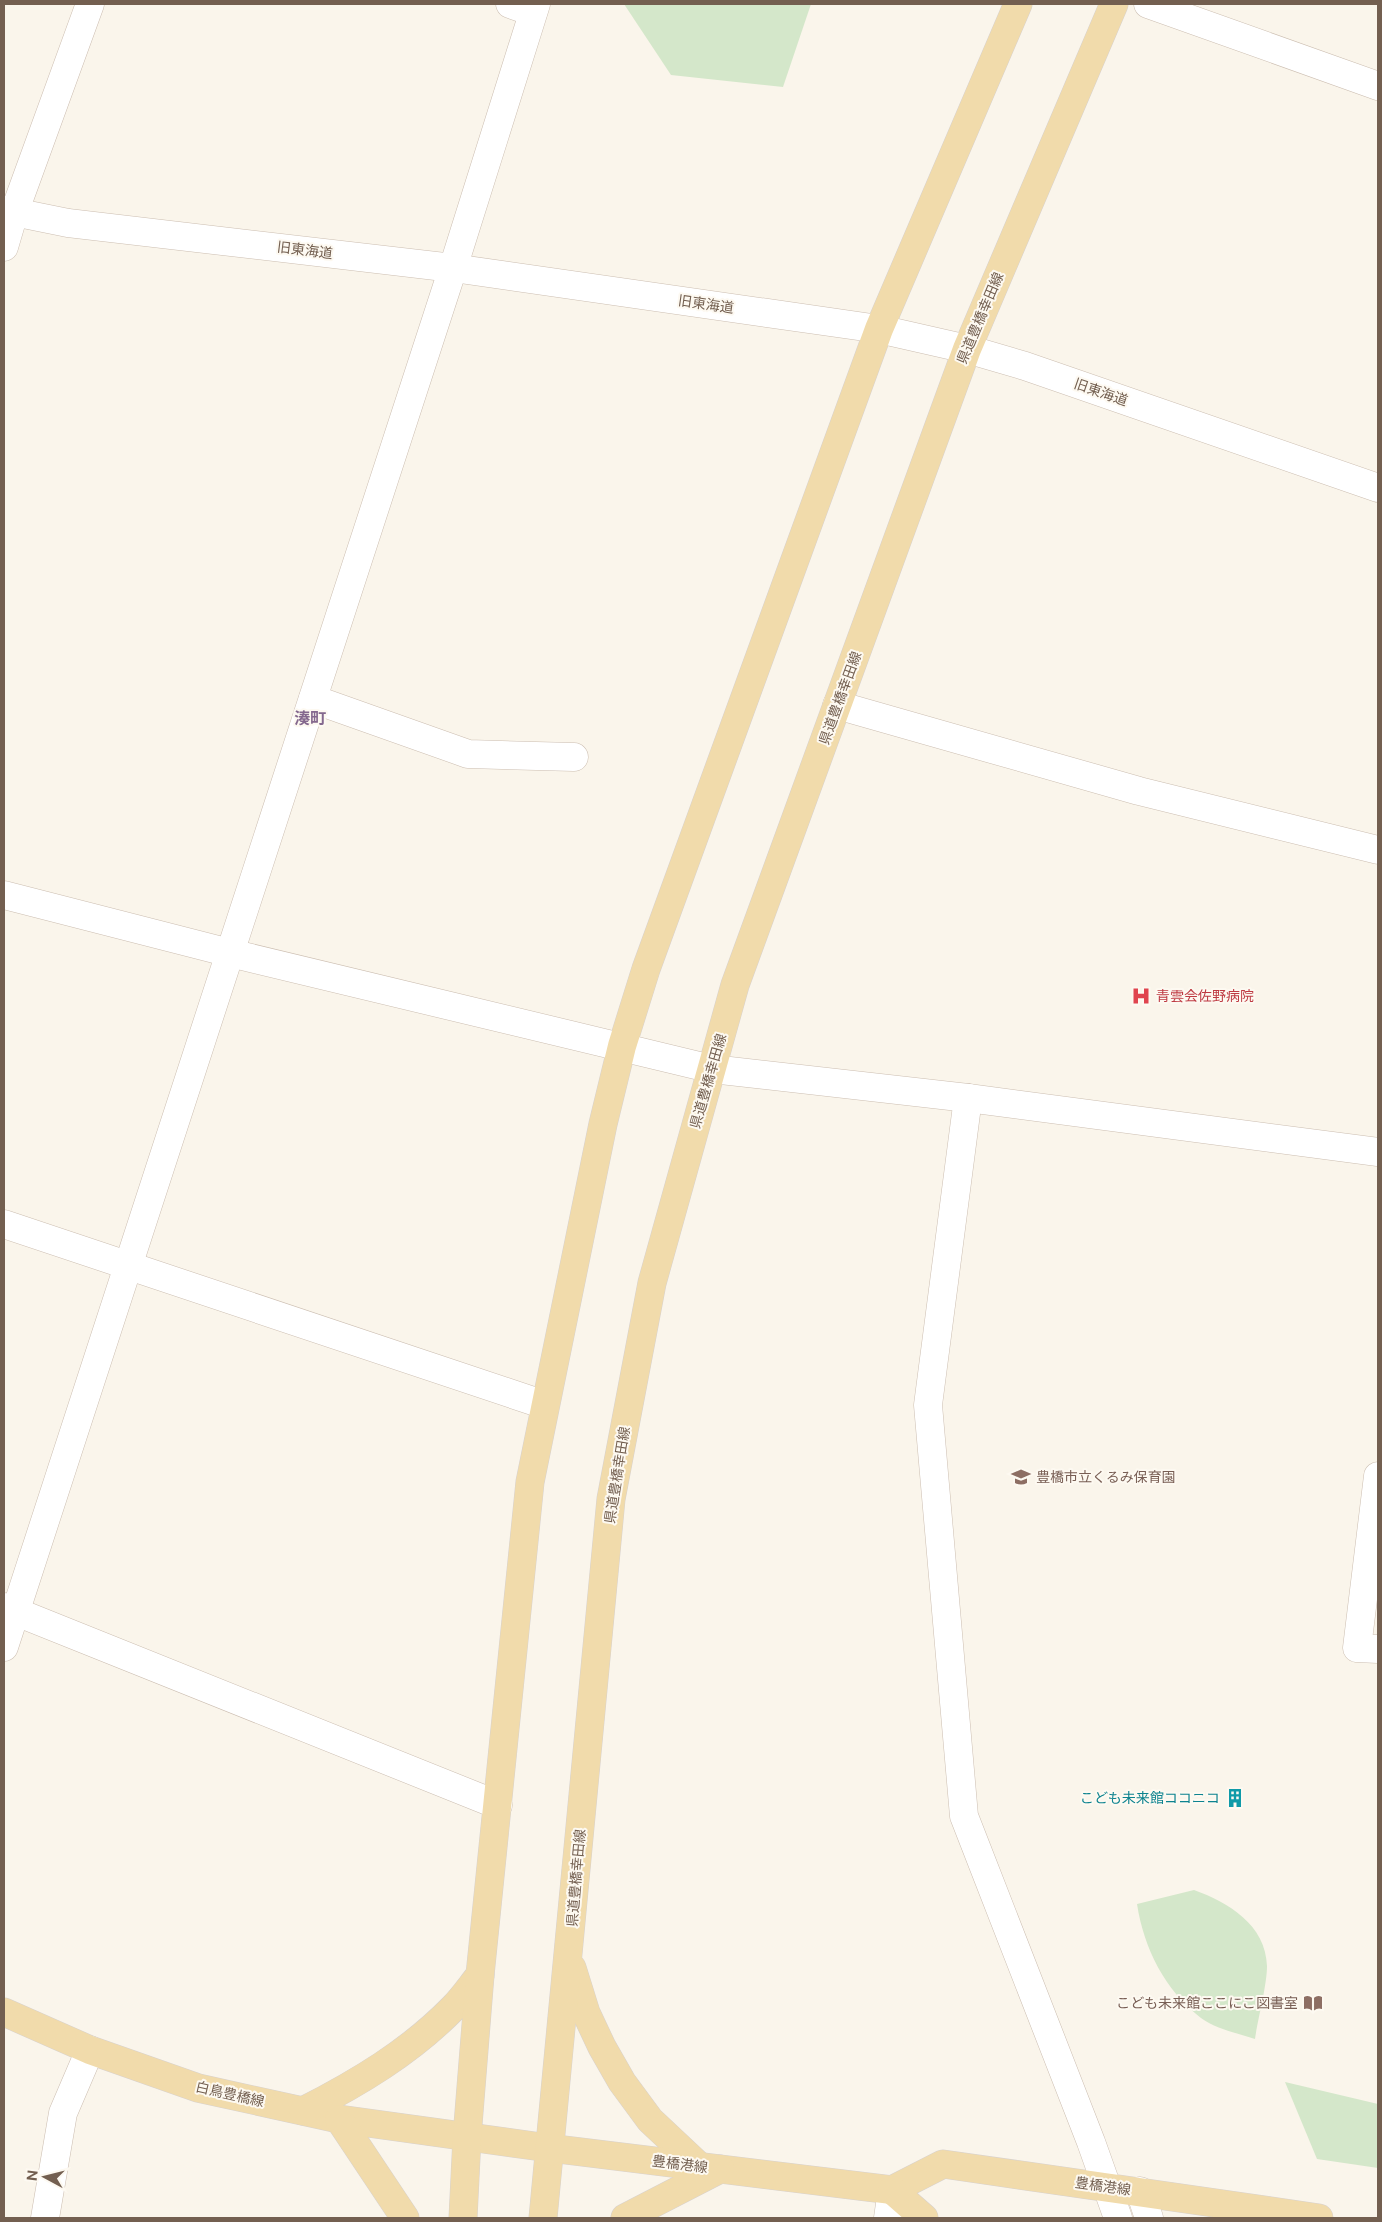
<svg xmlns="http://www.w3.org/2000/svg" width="1382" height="2222" font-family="'Public Sans','Noto Sans JP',sans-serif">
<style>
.green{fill:#d4e7ca}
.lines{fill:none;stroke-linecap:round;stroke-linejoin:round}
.minor-casing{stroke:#ccbeb1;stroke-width:29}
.major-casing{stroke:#d8d2ce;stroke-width:29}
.minor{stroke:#fff;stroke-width:28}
.major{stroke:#f1dbab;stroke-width:28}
.labels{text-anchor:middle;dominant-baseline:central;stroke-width:4;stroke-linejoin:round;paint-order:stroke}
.street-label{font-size:14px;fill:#735f50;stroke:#fdf9f1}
.health-label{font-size:14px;fill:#be3a42;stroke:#fdf9f1;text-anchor:start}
.education-label{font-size:14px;fill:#785e54;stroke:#fdf9f1;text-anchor:start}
.culture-label{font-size:14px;fill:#0d838f;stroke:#fdf9f1;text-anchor:end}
.quarter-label{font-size:16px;font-weight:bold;fill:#84688e;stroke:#fdf9f1}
</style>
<rect width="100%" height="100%" fill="#faf5eb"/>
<g class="green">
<polygon points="624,4 811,4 783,87 671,75"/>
<path d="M1194,1890C1228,1902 1266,1925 1267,1966C1267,1985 1258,2018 1255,2039C1237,2033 1216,2029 1201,2018C1165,1990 1144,1949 1137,1904Z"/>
<polygon points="1285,2082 1378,2104 1378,2168 1317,2159"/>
</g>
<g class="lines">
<g class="minor-casing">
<g id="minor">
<polyline points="510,4 533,12"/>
<polyline points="1148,4 1378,86"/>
<polyline points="4,210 68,223 453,268 879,329 967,349 1025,366 1378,488"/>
<polyline points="4,247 14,213 90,4"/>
<polyline points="313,699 468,754 574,757"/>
<polyline points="837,705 1139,791 1378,850"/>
<polyline points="4,895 230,953 712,1069 968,1098 1378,1152"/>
<polyline points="968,1098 928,1405 964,1816 1091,2142 1118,2218"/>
<polyline points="4,1224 545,1405"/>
<polyline points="1378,1476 1357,1648 1378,1649"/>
<polyline points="4,1607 498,1805"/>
<polyline points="4,1647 453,268 536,4"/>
<polyline points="1140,2191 1149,2218"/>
<polyline points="45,2218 63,2113 90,2050"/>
<polyline points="888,2218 892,2190"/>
</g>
</g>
<g class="major-casing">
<g id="major">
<polyline points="572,1968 586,2013 602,2047 622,2082 650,2120 699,2166"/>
<polyline points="4,2012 90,2050 198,2088 339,2119 549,2148 892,2190 943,2164 1319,2218"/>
<path d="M303,2111C358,2083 410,2052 453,2008C463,1998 471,1986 480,1975"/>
<polyline points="339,2119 405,2218"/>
<polyline points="892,2190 924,2218"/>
<polyline points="463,2218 467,2137 480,1975 530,1482 603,1124 622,1046 646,969 879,329 1018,4"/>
<polyline points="543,2218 611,1499 652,1283 735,985 967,349 1114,4"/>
<polyline points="625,2218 720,2169"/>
</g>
</g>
<use href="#minor" class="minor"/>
<use href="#major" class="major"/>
</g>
<defs>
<g id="hospital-bare" transform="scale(1.5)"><path d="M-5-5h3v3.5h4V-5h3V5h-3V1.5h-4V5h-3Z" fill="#e0444e" stroke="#fdf9f1" stroke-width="2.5" paint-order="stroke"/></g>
<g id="school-bare" transform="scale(1.5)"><path d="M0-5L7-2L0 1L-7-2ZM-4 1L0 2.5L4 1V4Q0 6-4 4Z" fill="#8d6e63" stroke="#fdf9f1" stroke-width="2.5" paint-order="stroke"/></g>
<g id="building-bare" transform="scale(1.5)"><path d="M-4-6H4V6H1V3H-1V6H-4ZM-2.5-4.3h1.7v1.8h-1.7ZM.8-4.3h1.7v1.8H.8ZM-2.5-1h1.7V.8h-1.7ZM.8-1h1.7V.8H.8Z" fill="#0f9aa8" stroke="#fdf9f1" stroke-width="2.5" paint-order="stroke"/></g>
<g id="library-bare" transform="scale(1.5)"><path d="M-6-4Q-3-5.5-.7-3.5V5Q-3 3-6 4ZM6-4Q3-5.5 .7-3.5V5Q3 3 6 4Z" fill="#8d6e63" stroke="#fdf9f1" stroke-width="2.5" paint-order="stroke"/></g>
</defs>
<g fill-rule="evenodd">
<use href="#hospital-bare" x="1141" y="996"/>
<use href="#school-bare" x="1021" y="1477"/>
<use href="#building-bare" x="1235" y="1798"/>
<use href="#library-bare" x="1313" y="2003"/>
</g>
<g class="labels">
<g class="street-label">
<text transform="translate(305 250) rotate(7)">旧東海道</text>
<text transform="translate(706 304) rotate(8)">旧東海道</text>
<text transform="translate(980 318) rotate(-67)">県道豊橋幸田線</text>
<text transform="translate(1101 392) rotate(19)">旧東海道</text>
<text transform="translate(840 698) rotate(-70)">県道豊橋幸田線</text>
<text transform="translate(708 1081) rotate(-74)">県道豊橋幸田線</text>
<text transform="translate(617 1475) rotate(-81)">県道豊橋幸田線</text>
<text transform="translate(576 1878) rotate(-85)">県道豊橋幸田線</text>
<text transform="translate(230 2094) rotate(13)">白鳥豊橋線</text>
<text transform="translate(680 2164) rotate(7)">豊橋港線</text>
<text transform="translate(1103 2186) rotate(8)">豊橋港線</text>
</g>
<g class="health-label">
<text x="1156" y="996">青雲会佐野病院</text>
</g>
<g class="education-label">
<text x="1036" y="1477">豊橋市立くるみ保育園</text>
<text x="1298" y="2003" text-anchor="end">こども未来館ここにこ図書室</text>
</g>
<g class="culture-label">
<text x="1220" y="1798">こども未来館ココニコ</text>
</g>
<g class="quarter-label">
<text x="310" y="718">湊町</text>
</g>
</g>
<rect width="1382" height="2222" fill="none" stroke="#735f50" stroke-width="10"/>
<g transform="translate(45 2177) rotate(277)" stroke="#fdf9f1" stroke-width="4" paint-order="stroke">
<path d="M0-4L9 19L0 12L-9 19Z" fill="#735f50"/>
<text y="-8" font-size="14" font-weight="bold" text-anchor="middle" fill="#735f50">N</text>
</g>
</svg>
